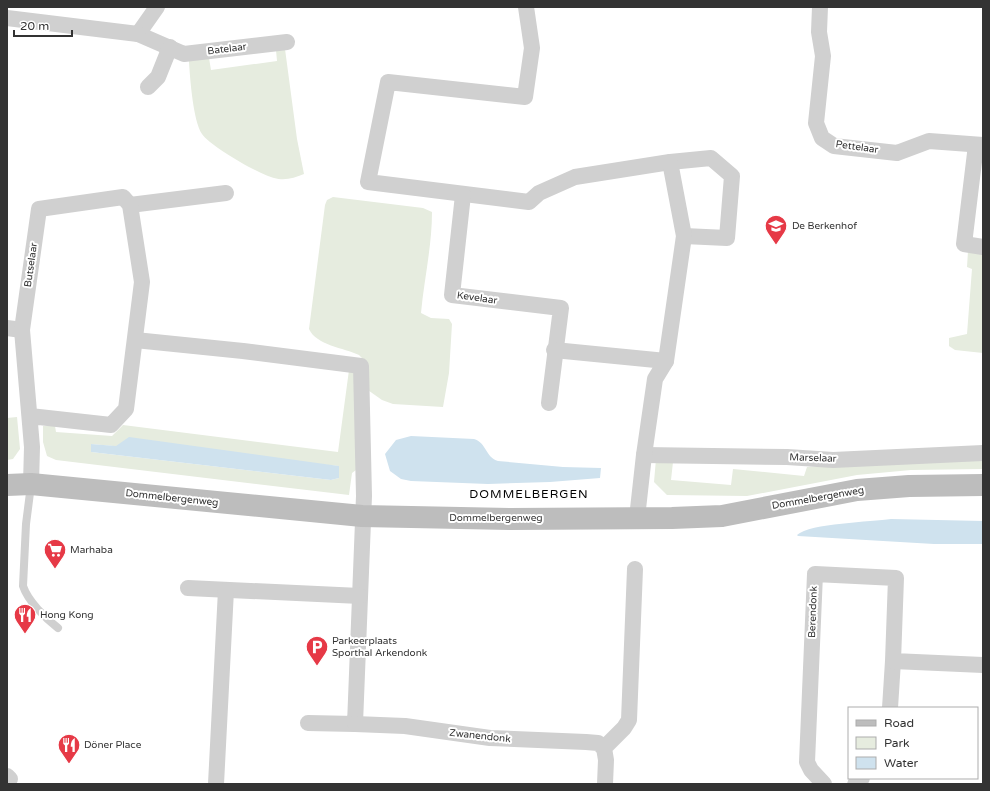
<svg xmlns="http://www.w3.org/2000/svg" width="990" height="791" font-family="'Varela Round',sans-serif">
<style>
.green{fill:#e6ecdf;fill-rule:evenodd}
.water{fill:#cfe2ee}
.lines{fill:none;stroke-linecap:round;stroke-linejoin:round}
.lane{stroke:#d0d0d0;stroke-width:8}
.street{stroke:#d0d0d0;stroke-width:16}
.secondary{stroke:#bdbdbd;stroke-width:22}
.labels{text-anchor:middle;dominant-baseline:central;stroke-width:4;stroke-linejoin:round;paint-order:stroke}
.street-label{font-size:10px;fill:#333;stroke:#fff}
.poi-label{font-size:10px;fill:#333;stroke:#fff;text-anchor:start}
.quarter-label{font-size:12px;letter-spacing:1px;fill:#000;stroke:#fff}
</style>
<rect width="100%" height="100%" fill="#fff"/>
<g class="green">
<path d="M285,49L297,139L304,174C294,178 285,181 274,178C260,175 210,146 202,134C193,121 190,77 189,62V60L209,58L211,70L277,61L276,50Z"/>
<path d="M333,197L423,208L432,212C432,246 424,280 421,313L431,318L449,319L452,324L449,373L443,407L393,404L382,400L365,388L362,358L359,355C344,348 316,345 309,329L325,205L327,200Z"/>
<polygon points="968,251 983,253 983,353 955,350 949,346 949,338 967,334 972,269 967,267"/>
<path d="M349,370H358L356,470L352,473L349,495L56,460L47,456L43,442V426H55L56,432L112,436L123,425L338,452ZM91,444L339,466V478L331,480L91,452Z"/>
<polygon points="17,417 20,449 13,459 7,460 7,418"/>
<polygon points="656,459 673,462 671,480 731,485 733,469 804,476 807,467 983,459 983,469 911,470 857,475 747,496 667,495 654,482"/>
</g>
<g class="water">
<path d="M411,436L474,439C486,442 486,458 498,461L563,467L601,468L600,478L550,482L488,484L411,481L401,479L390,471L385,454L396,440Z"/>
<polygon points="129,437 339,466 339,478 331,480 91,452 91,444 116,446"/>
<path d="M891,519L983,521V544H934L798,536L797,535C810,523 872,522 891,519Z"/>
</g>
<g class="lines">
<path class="lane" d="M31,485L26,524L23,586C28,601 45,618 58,628"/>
<g class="street">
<polyline points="157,7 138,34 184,54 287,42"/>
<polyline points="526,7 532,48 525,97 388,82 368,182 529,202 539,193 575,177 670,162 711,158 732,176 727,238 684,236"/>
<polyline points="820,7 819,32 823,56 816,123 822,138 834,146 897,153 929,141 983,145"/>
<polyline points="7,18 138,34"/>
<polyline points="148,87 158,77 170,47"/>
<polyline points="976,145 964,244 983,247"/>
<polyline points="463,195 452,295 561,308 549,403"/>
<polyline points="130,205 226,193"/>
<polyline points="7,328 22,330"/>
<polyline points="135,340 243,351 361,366 364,496 355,724 308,723"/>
<polyline points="554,350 666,361"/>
<polyline points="30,416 111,425 126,409 142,282 130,205 123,197 39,209 22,330 32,447 31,484"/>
<polyline points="644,455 787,457 833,460 983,453"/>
<polyline points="637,518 644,455 655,379 666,361 684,236 670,162"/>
<polyline points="188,588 360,596"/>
<polyline points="890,708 893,661"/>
<polyline points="355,724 405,726 490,738 586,742 598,743 604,748"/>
<polyline points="7,776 10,779"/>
<polyline points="216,784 226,590"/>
<polyline points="605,784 606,760 604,748 624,728 629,720 635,569"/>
<polyline points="824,784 811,770 807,762 815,574 896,578 893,661 983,665"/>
<polyline points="855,784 862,778"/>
</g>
<polyline class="secondary" points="7,485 31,484 362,516 510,519 672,518 722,516 857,490 909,486 983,485"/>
</g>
<defs>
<g id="school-pin" transform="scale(1.15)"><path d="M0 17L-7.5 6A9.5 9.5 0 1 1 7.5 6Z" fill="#e63946" stroke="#fff"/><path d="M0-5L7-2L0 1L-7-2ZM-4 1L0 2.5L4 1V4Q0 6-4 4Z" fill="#fff"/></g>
<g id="supermarket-pin" transform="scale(1.15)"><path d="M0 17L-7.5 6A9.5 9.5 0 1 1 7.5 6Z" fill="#e63946" stroke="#fff"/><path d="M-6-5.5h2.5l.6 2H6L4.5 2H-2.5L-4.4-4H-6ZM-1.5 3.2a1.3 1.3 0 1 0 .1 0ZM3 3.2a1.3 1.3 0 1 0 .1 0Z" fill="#fff"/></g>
<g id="restaurant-pin" transform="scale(1.15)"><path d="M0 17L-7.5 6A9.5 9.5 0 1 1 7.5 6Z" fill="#e63946" stroke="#fff"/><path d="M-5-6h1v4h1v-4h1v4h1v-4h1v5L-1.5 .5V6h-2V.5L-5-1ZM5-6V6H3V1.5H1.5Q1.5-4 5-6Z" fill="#fff"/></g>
<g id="parking-pin" transform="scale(1.15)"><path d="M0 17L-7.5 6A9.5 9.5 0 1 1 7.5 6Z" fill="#e63946" stroke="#fff"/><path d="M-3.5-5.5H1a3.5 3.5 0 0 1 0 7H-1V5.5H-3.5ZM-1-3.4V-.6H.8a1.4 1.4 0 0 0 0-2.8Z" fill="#fff"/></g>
</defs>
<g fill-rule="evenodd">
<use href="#school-pin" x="776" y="226"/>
<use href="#supermarket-pin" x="55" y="550"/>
<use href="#restaurant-pin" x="25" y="615"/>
<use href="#parking-pin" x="317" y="647"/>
<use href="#restaurant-pin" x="69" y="745"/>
</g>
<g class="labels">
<g class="street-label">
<text transform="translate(227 49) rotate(-7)">Batelaar</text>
<text transform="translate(857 147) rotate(8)">Pettelaar</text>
<text transform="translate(31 265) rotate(-82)">Butselaar</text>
<text transform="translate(477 298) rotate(8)">Kevelaar</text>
<text transform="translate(813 458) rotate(2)">Marselaar</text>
<text transform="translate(172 498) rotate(6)">Dommelbergenweg</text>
<text transform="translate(818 498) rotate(-10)">Dommelbergenweg</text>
<text x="496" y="518">Dommelbergenweg</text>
<text transform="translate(813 612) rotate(-88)">Berendonk</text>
<text transform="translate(480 736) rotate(6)">Zwanendonk</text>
</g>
<g class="poi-label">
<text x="792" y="226">De Berkenhof</text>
<text x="70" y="550">Marhaba</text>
<text x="40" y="615">Hong Kong</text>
<text x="332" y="641">Parkeerplaats<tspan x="332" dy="12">Sporthal Arkendonk</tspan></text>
<text x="84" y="745">Döner Place</text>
</g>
<g class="quarter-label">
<text x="529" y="494">DOMMELBERGEN</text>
</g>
</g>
<rect width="990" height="791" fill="none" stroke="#333333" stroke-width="16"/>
<rect x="848" y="707" width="130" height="72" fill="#ffffff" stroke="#adadad"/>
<rect x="856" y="720" width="20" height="6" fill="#bdbdbd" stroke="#adadad"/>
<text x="884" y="727" font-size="12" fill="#333333">Road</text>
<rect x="856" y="737" width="20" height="12" fill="#e6ecdf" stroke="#adadad"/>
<text x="884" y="747" font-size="12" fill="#333333">Park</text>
<rect x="856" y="757" width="20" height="12" fill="#cfe2ee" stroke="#adadad"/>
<text x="884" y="767" font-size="12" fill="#333333">Water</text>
<path d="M14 30v6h58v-6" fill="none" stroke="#333333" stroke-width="2"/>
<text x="20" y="30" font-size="12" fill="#333333" stroke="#ffffff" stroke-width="3" paint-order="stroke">20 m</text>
</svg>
